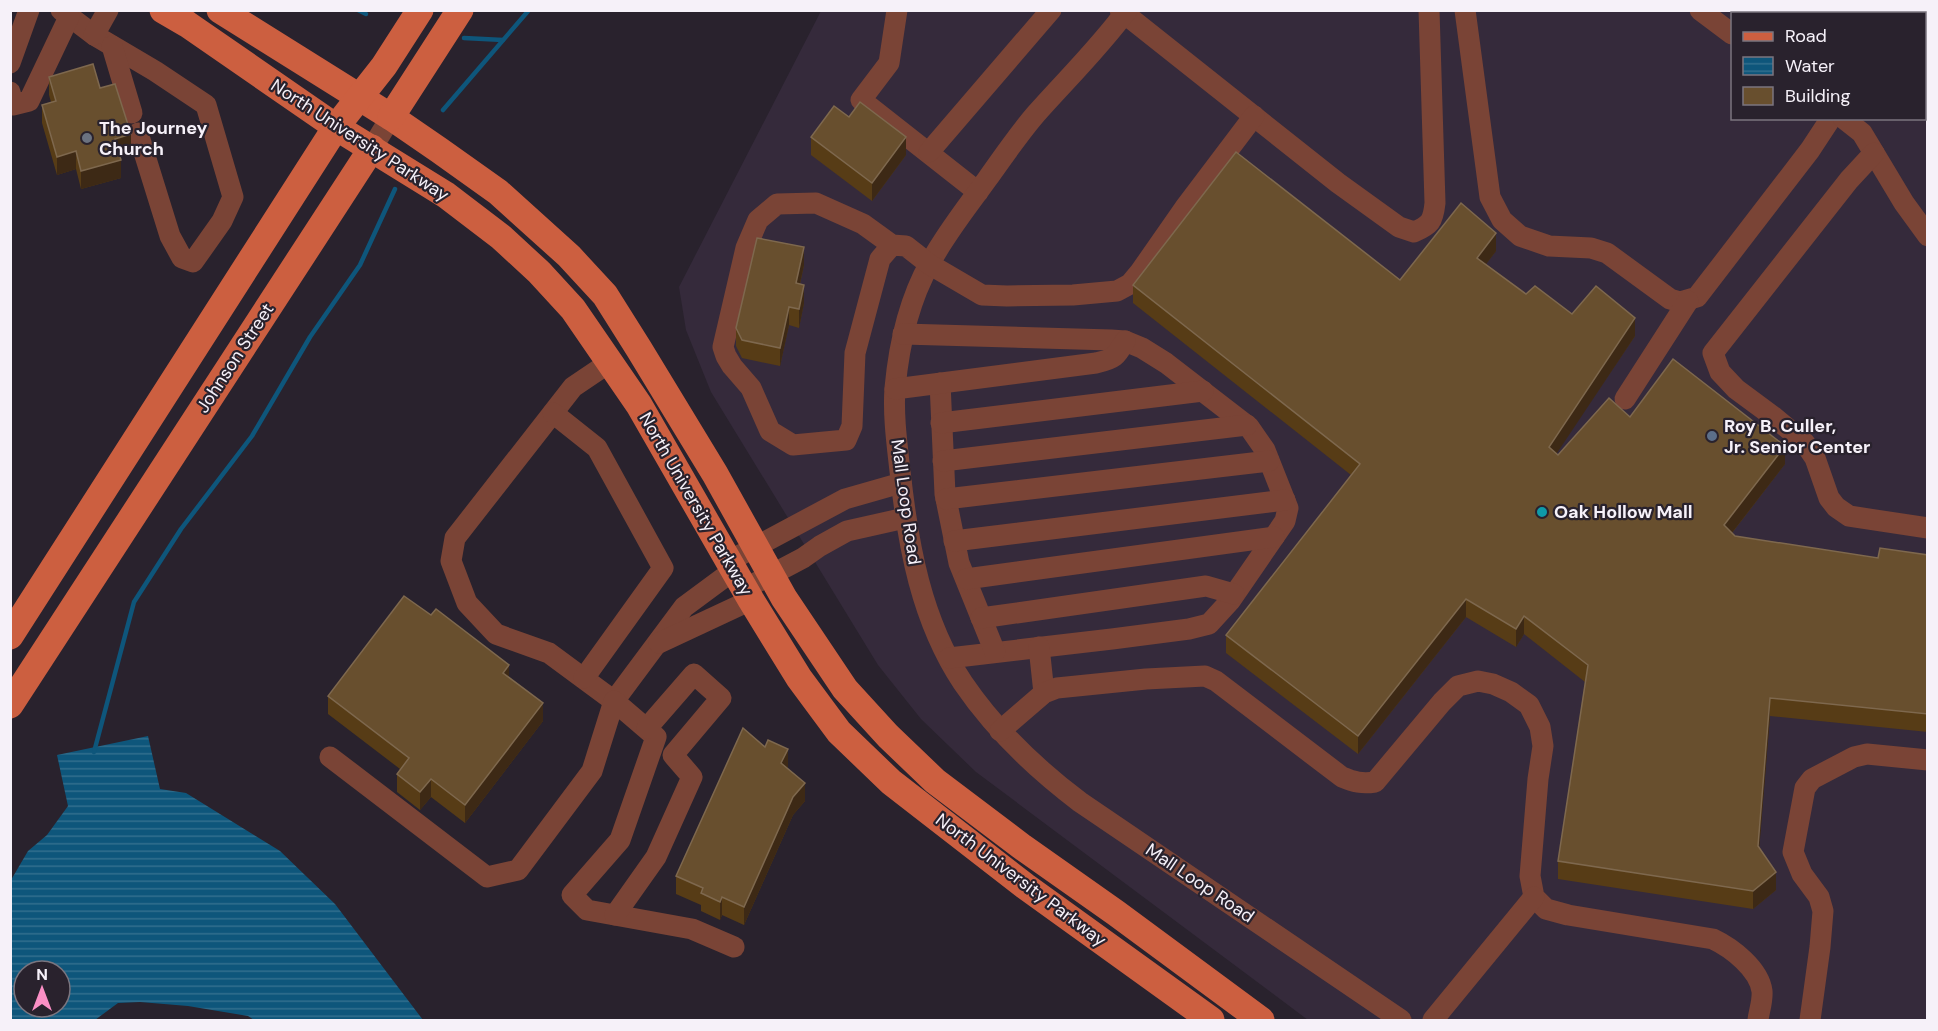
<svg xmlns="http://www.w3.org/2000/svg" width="1938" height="1031" font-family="'DM Sans',sans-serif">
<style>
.built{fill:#352a3b;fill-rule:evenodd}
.water{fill:url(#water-rules);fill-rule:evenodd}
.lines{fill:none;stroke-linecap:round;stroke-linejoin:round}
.stream{stroke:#0e567b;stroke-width:4.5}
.minor{stroke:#7a4436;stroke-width:21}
.major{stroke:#cc5f40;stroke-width:27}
.wall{fill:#573c16}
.shaded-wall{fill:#3d2915}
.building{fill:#684f2e;stroke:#7e684e;stroke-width:1.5}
.worship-dot{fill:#6b7280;stroke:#29222d;stroke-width:2}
.service-dot{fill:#5c6f8a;stroke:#29222d;stroke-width:2}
.culture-dot{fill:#0f9aa8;stroke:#29222d;stroke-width:2}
.labels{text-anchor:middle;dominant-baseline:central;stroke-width:4.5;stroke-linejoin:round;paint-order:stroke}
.poi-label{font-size:18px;font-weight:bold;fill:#f6f1f9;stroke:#29222d;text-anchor:start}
.street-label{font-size:18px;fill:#f6f1f9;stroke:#29222d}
</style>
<defs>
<pattern id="water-rules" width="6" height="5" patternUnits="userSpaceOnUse" patternTransform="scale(1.5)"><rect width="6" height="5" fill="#0e567b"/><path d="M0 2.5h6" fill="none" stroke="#326f8e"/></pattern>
</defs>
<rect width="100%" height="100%" fill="#29222d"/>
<path class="built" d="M821,11H1927V1020H1308L976,772L921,719L878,665L711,392L686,330L679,287ZM1732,14H1924V118H1732Z"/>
<path class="water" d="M148,736L160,789L186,793L280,851L335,904L423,1020H254L248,1016L188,1006L140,1002L118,1003L95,1020H11V880L28,851L47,835L68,806L57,755ZM24,971H60V1007H24Z"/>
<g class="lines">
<g class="stream">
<polyline points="358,10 366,14"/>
<polyline points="464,38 503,40"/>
<polyline points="443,110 529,10"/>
<polyline points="94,752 134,602 181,529 252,436 310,337 360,265 395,189"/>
</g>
<g class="minor">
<polyline points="61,10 94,35 155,71 206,105 233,197 222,221 193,262 182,258 170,236 138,133"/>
<polyline points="897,10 889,63 861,100 978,192"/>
<path d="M1120,10L1338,183L1399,227L1414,232C1430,225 1433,222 1435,203L1429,10"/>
<path d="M1127,10C1099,48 1066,80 1035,115C1018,135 1003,157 988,178C968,206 946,233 930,263C909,300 899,345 895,388C893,415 897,444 900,471C908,545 921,620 963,683C995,730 1035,768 1080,802L1401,1020"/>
<polyline points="1465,10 1490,197 1502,220 1520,236 1549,246 1591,248 1607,253 1670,299 1680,302 1697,297 1810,150 1831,118"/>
<polyline points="1700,10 1732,34"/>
<polyline points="94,35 108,10"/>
<polyline points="112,46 132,113"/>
<polyline points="10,63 29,10"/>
<polyline points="10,92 13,105 29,101 69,17"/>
<polyline points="1843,118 1862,133 1904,203 1928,236"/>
<polyline points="372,148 391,117"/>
<polyline points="929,152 1051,10"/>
<polyline points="1874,153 1849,180 1713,353 1720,372 1736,389 1774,417 1804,442 1815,458 1829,498 1836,507 1849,516 1928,528"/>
<polyline points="892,245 863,224 816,203 777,204 758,220 746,248 723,347 726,356 732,366 751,388 770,431 793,445 846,440 852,426 855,353 880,259 892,245 906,246 929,264 982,295 1007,296 1073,295 1117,291 1130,284 1140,272 1186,206 1254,116"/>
<polyline points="903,334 1111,340 1125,341 1142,348 1166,363 1249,427 1265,450 1288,508 1285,521 1230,601 1209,624 1189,629 1112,639 949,658"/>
<polyline points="610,362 573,387 455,538 451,561 467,603 496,634 549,653 614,701 684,607 734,570"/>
<polyline points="940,383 945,494 959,563 995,652"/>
<path d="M895,389L1096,363C1114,359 1116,357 1125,341"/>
<polyline points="1625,399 1688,301"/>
<polyline points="553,413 597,448 663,568 584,678"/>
<polyline points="941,423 1203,391"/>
<polyline points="943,461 1247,425"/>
<polyline points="946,499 1269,461"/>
<polyline points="954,541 1285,500"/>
<polyline points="729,561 845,499 901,483"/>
<polyline points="966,579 1274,537"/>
<polyline points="744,589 803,558 820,546 847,531 905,518"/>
<polyline points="981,618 1206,586 1234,594"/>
<polyline points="659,643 751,600"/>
<polyline points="1039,647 1044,693"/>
<path d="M1000,731L1044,693L1057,688L1146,679L1205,676L1216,681L1342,777C1354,782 1362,784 1375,782L1442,702L1458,686L1478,681L1493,684L1511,692L1529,705L1540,727L1543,746L1538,779L1530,876L1534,897L1546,909L1568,915L1713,939C1732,948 1759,969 1762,991C1763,1001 1759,1011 1758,1020"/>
<polyline points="330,757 487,877 518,870 592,771 614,701 656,737 620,840 572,895 587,910 692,929 734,947"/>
<polyline points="615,915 656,857 692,777 673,755 721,698 694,674 647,728"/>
<polyline points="1433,1020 1534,897"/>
<polyline points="1810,1020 1820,947 1823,911 1819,897 1802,874 1793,852 1805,788 1812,779 1854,757 1867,754 1928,760"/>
</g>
<g class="major">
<polyline points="163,10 187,24 336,127 446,195 501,237 539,272 573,309 639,405 751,600 799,678 839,732 891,782 1025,886 1211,1020"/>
<polyline points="220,10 391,117 439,150 498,192 569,256 605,295 639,349 715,474 784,598 845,689 888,736 935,781 1021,846 1116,913 1261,1020"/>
<polyline points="391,117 460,10"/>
<polyline points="10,636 336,127 384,66 420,10"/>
<polyline points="10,705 372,148"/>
</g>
</g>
<g class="wall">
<polygon points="1820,10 1928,10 1928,93 1924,91 1924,14 1824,14"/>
<polygon points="49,77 100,88 131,152 120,155 121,178 81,189 76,169 57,175 42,123 42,105 51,102 49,95"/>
<polygon points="849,117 906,155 872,201 811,155 811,137"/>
<polygon points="1496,251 1486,264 1526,294 1572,314 1635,336 1556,453 1558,455 1630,417 1785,464 1732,533 1735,536 1878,558 1928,555 1928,732 1770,716 1759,848 1776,890 1753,909 1558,879 1558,861 1585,682 1524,634 1516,647 1466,617 1358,754 1226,653 1226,635 1351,475 1133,303 1133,285 1400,280"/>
<polygon points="804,265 800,284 804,303 799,328 789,325 780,366 742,358 736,346 736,328"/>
<polygon points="509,678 543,721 465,823 431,797 420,810 397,792 397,774 400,769 328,714 328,696"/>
<polygon points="788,767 787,768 805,801 793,815 744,925 722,915 720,920 701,911 701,905 676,894 676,876"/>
</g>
<g class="shaded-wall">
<polygon points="131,134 131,152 115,157 115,139"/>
<polygon points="906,137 906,155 872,201 872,183"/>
<polygon points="76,151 76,169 57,175 57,157"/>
<polygon points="121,160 121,178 81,189 81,171"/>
<polygon points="1496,233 1496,251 1477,276 1477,258"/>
<polygon points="804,247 804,265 796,301 796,283"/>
<polygon points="804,285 804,303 799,328 799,309"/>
<polygon points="789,307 789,325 780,366 780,348"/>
<polygon points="1635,318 1635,336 1549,465 1549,447"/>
<polygon points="1785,446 1785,464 1724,543 1724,525"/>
<polygon points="1466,599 1466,617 1358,754 1358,736"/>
<polygon points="1524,616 1524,634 1516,647 1516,629"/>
<polygon points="509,665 509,683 503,673"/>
<polygon points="1770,698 1770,716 1758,864 1758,846"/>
<polygon points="543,703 543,721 465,823 465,805"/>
<polygon points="788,749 788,767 781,781 781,763"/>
<polygon points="431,779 431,797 420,810 420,792"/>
<polygon points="805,783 805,801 793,815 744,925 744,907 793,797"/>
<polygon points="1776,872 1776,890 1753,909 1753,891"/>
<polygon points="722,897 722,915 720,920 720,902"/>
</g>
<g class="building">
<polygon points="1854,10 1928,10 1928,67 1924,65 1924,14 1858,14"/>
<polygon points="93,64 100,88 115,84 131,134 115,139 121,160 81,171 76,151 57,157 42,105 56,101 49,77"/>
<polygon points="860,102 906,137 872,183 811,137 834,106 849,117"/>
<polygon points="1236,152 1400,280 1461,203 1496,233 1477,258 1526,294 1535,286 1572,314 1596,286 1635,318 1549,447 1558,455 1609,398 1630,417 1673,359 1785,446 1724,525 1735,536 1878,558 1880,548 1928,555 1928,714 1770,698 1758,846 1776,872 1753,891 1558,861 1588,665 1524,616 1516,629 1466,599 1358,736 1226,635 1360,464 1133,285"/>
<polygon points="757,238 804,247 796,283 804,285 799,309 789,307 780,348 742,340 736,328"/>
<polygon points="404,596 431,615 436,609 509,665 503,673 543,703 465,805 431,779 420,792 397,774 409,758 328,696"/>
<polygon points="743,728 765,747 768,740 788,749 781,763 805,783 793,797 744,907 722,897 720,902 701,893 703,888 676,876"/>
</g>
<circle class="worship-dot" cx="87" cy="138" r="6"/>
<circle class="service-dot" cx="1712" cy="436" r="6"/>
<circle class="culture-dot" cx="1542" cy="512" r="6"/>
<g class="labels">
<g class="poi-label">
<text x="99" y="128">The Journey<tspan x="99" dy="21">Church</tspan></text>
<text x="1724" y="426">Roy B. Culler,<tspan x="1724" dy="21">Jr. Senior Center</tspan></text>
<text x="1554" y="512">Oak Hollow Mall</text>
</g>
<g class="street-label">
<text transform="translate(360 140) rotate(33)">North University Parkway</text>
<text transform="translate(235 358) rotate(-57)">Johnson Street</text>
<text transform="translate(906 502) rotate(82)">Mall Loop Road</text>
<text transform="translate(696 504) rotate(60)">North University Parkway</text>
<text transform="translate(1021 880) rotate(37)">North University Parkway</text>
<text transform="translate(1200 883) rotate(34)">Mall Loop Road</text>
</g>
</g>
<rect width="1938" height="1031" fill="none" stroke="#f6f1f9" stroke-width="24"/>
<rect x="1731" y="12" width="195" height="108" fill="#29222d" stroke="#7b757f" stroke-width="1.5"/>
<rect x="1743" y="32" width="30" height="9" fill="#cc5f40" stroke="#7b757f" stroke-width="1.5"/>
<text x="1785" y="42" font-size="18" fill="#f6f1f9">Road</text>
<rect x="1743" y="57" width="30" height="18" fill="url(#water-rules)" stroke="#7b757f" stroke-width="1.5"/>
<text x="1785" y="72" font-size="18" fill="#f6f1f9">Water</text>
<rect x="1743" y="87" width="30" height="18" fill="#684f2e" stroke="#7b757f" stroke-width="1.5"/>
<text x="1785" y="102" font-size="18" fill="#f6f1f9">Building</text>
<g transform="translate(42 989)"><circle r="28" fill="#29222d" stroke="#7b757f" stroke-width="1.5"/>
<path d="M0-4.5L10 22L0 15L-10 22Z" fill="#fb8fc5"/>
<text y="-9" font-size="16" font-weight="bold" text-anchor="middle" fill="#f6f1f9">N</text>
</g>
</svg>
